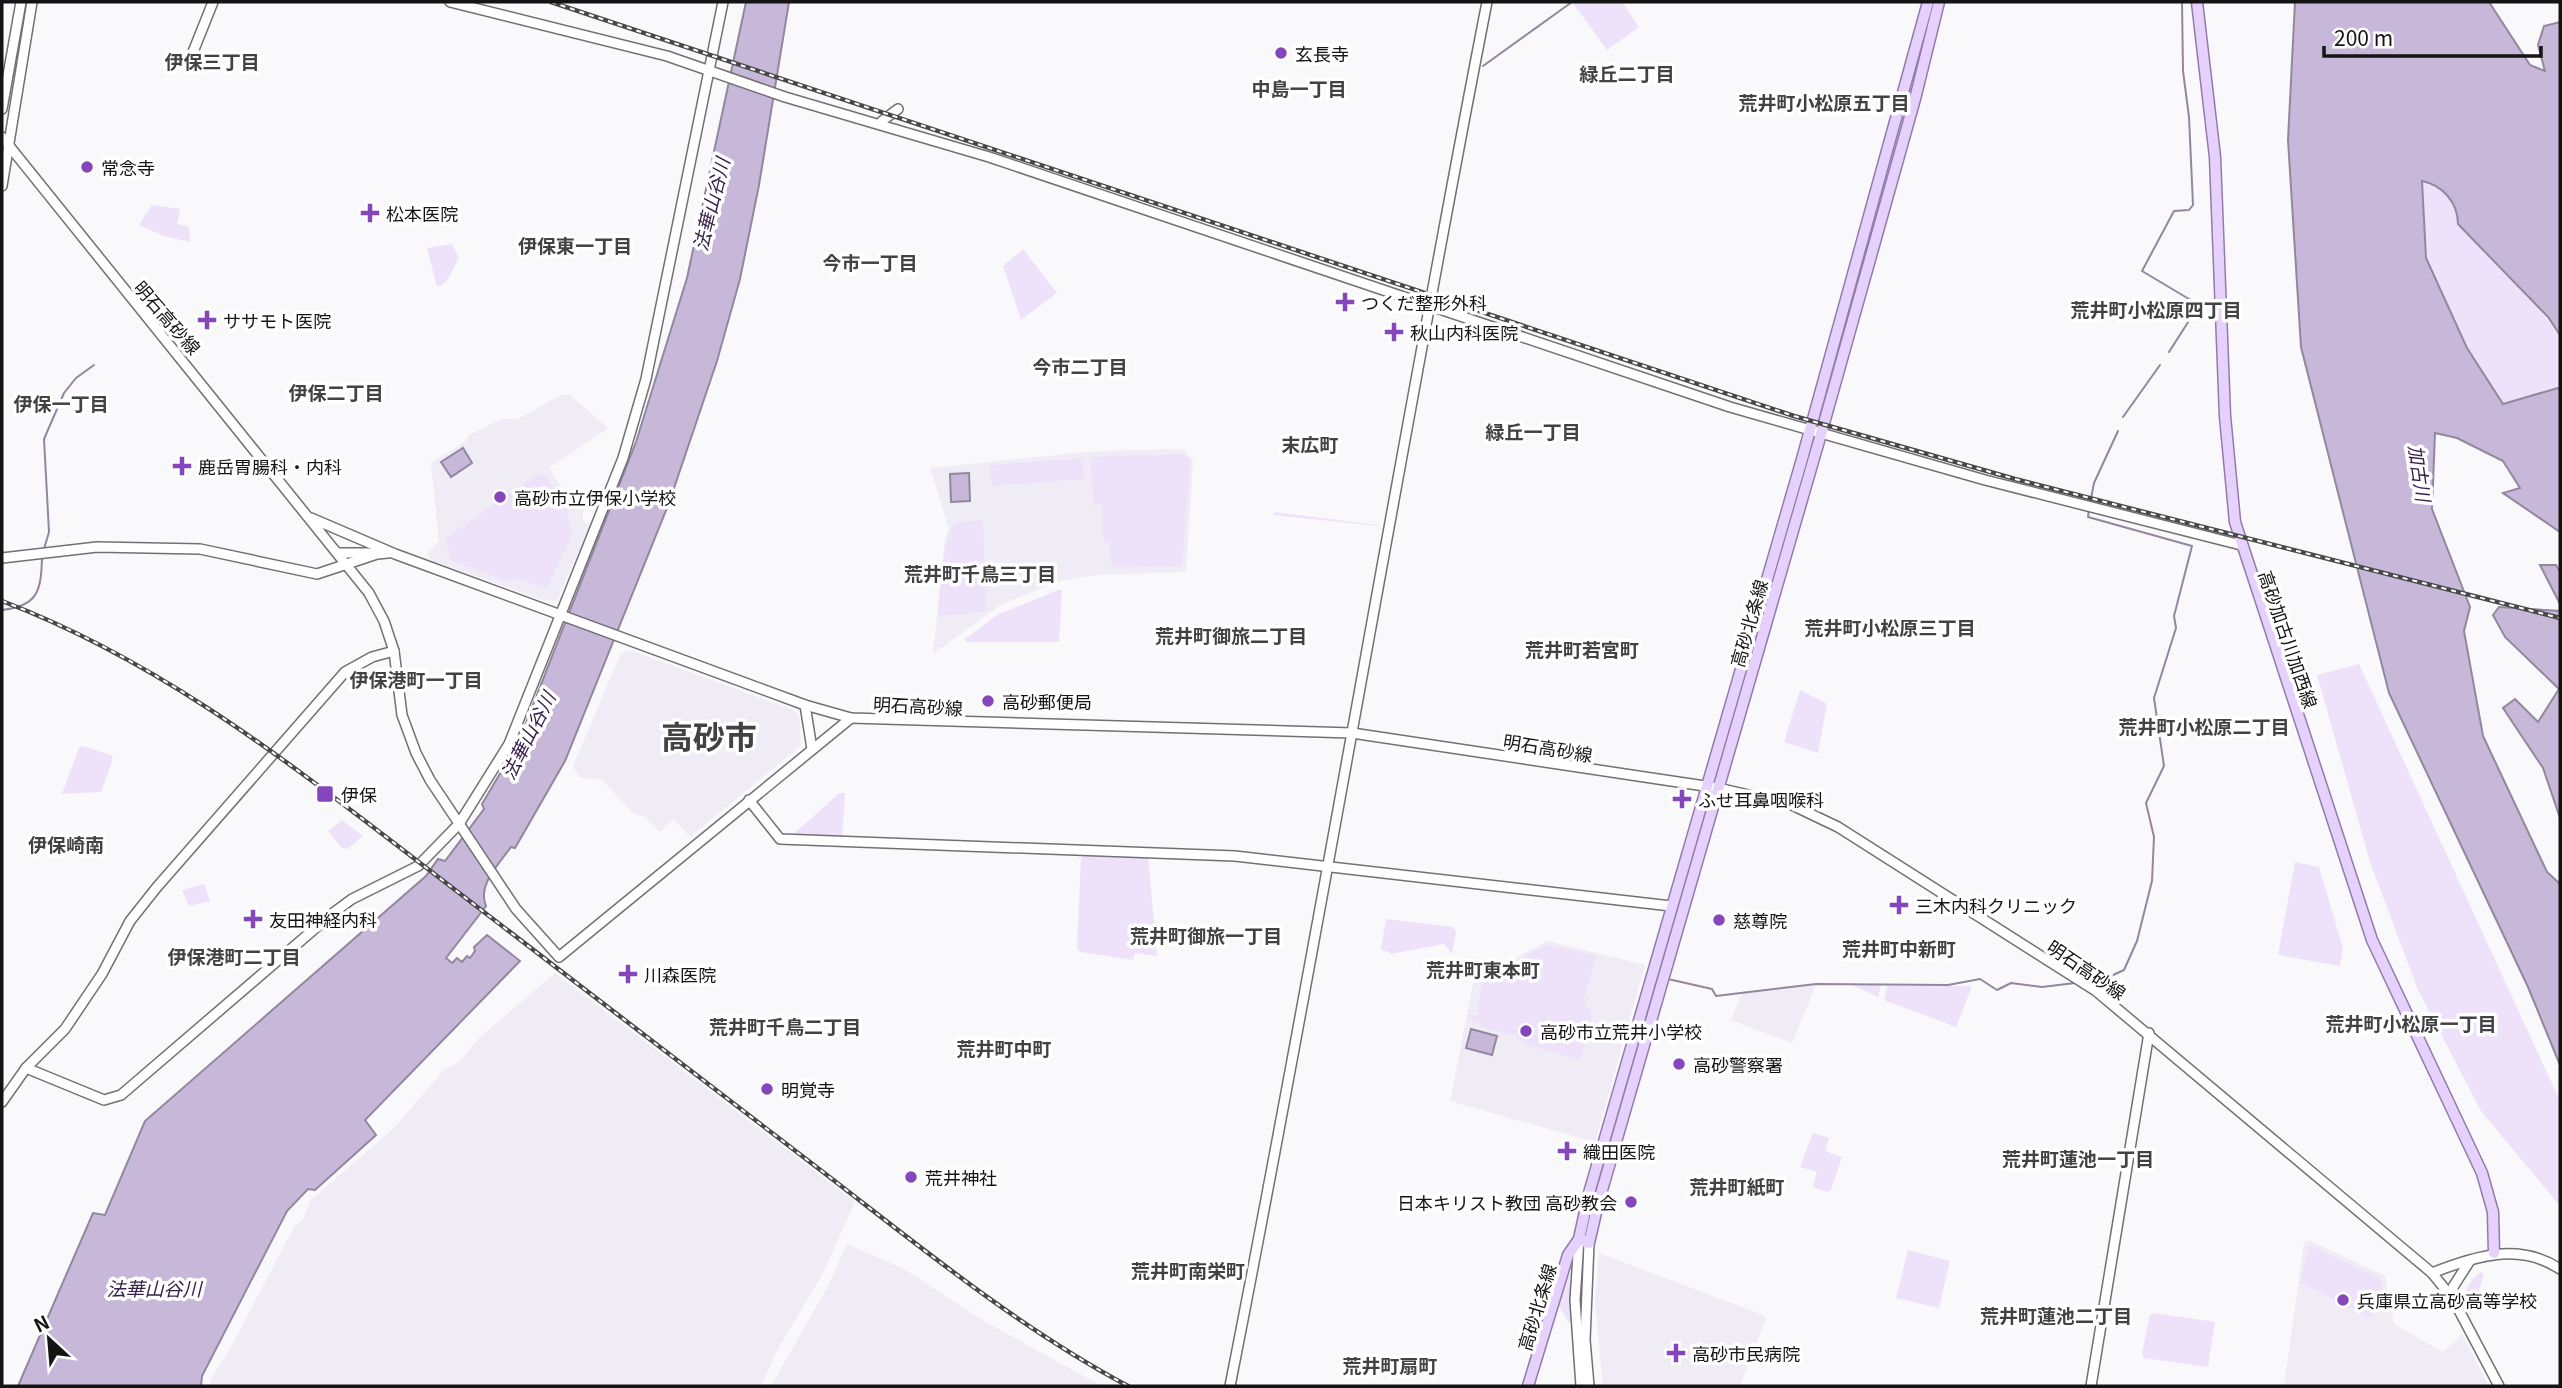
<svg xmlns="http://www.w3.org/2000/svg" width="2562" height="1388" font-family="Georgia,'Noto Sans JP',serif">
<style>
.built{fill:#f0ecf6}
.green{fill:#ede2f9}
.water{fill:#c7b8d9;stroke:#92879e;stroke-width:2}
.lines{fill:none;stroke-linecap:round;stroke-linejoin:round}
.stream{stroke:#92879e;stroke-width:2}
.secondary-casing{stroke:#717073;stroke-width:12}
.primary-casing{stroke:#927baa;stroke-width:13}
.secondary{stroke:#fff;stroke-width:9}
.primary{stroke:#e6d1fd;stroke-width:10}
.rail-casing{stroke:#484749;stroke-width:4.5}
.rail{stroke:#fff;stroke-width:2;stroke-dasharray:5;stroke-linecap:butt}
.poi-dot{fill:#8646bb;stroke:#fff;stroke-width:2.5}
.labels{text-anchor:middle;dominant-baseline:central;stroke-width:7;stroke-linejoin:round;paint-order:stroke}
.poi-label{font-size:18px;fill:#151415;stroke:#fff;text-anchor:start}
.street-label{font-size:18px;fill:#151415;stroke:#fff}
.neighbourhood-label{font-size:19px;font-weight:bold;fill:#434144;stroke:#fff}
.water-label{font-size:19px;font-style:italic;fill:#37204c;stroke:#fff}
.town-label{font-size:32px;font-weight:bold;fill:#434144;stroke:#fff}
</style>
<rect width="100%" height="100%" fill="#f9f8fb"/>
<g class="built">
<polygon points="561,395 570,395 608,428 549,468 573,505 583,509 583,521 590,525 557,601 543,600 430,560 428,553 439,541 431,463 466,441 469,435 502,419 518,419"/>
<polygon points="1183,449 1193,461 1186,572 1097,575 1055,582 999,606 933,654 945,539 949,529 930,468 1098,451"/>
<polygon points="630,650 793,710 799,716 801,739 799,747 690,837 674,819 660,832 643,816 635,815 602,780 579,777 573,766 621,653"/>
<polygon points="1548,941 1645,965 1595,1142 1450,1101 1474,979"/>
<polygon points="555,973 855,1202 823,1273 777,1351 761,1386 210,1386 211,1378 231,1347 294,1227 303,1219 311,1200 393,1129 444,1070 460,1061 479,1038"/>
<polygon points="1816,985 1792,1043 1731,1020 1742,993"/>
<polygon points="2309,1240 2385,1276 2394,1324 2443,1352 2462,1334 2489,1386 2284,1386 2304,1242"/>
<polygon points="847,1244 904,1269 984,1321 1102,1386 771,1386 828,1286"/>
<polygon points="1599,1253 1763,1315 1766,1319 1740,1386 1603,1386 1595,1301"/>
</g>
<g class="green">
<polygon points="1622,2 1639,27 1607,50 1573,3"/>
<polygon points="2422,180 2439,186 2560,335 2560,391 2558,388 2503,405 2467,348 2426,258"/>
<polygon points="152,205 180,209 177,224 189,227 190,242 164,236 139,225"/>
<polygon points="452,244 459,258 446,282 437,287 427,248"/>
<polygon points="1023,249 1057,293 1021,320 1003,266"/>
<polygon points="1181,454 1190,459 1182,566 1112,567 1108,542 1104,542 1101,504 1093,505 1091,457"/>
<polygon points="1083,458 1084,479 992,486 990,465"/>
<polygon points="544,474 569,511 567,515 573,532 546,589 519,578 505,581 452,560 445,539 534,476"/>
<polygon points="1274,512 1378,525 1379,526 1273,515"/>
<path d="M983,520L986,612L938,616C940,600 943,533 955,524C961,520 975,521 983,520Z"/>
<polygon points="1058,590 1062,590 1059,642 966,642 965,639 997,615"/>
<polygon points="2359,664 2560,1101 2560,1206 2481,1111 2418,990 2370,862 2317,675"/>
<polygon points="1800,690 1827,704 1818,753 1784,742"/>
<polygon points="82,746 111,755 113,759 101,792 62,794 79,748"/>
<polygon points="840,793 845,793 842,839 792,835"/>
<polygon points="342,820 363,836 348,849 342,848 328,831"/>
<polygon points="1084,855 1148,856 1157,956 1135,953 1133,960 1080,952 1077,948 1081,859"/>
<polygon points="2295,862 2319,867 2343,948 2340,966 2278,955"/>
<polygon points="204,884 210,901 189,906 182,890"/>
<polygon points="1386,919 1453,927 1456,932 1452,954 1444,944 1391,954 1381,949"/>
<polygon points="1547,945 1596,956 1584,999 1592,1015 1580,1060 1524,1044 1518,1037 1479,1026 1479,1022 1468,1019 1469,1015 1477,1015 1481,988 1484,985 1482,979"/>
<polygon points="1852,985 1881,985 1878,997"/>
<polygon points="1887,986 1972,986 1956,1027 1884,1000"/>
<polygon points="1813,1133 1829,1138 1825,1151 1842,1157 1831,1190 1827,1192 1813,1187 1817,1172 1800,1167"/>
<path d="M2309,1245L2381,1279C2383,1293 2384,1310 2369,1317L2300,1283Z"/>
<polygon points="1908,1250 1950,1261 1939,1308 1896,1298"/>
<polygon points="1569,1262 1571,1321 1568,1322 1557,1302"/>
<path d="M2481,1272L2484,1275L2471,1314C2461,1297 2465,1284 2481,1272Z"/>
<polygon points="2154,1313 2215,1322 2208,1367 2144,1358 2142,1353 2150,1315"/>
</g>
<g class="water">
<path d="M746,2H789L759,185L740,279L717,361L669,503L565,761L515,848L511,847C499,864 477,885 486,906L446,958L452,963L457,958L462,962L467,956L470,958L475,951L474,947L487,935L520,961L365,1120L376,1135L315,1190L308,1189L287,1211L202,1376L201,1386H18L93,1213L105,1215L145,1121L426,876L438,859L445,861L484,809L482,804L518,743L636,442L687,278Z"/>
<path d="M2295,2H2489L2530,65L2545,71L2538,45L2544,26L2560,22V335L2548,317L2458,224C2458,202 2442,185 2422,181L2426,258L2467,348L2503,404L2558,388L2560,391V532L2503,493L2520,488L2503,461L2457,438L2435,433L2432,509L2470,607L2464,631L2483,736L2547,872L2560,884V1065L2528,987L2389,693L2301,347L2288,140Z"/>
<polygon points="463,448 472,463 451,477 441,462"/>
<polygon points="969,473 970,501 951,502 950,474"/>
<polygon points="2540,565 2556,565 2560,572 2560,604"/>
<polygon points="2499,607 2560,611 2560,818 2543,768 2503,708 2515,699 2538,722 2559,689 2505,637 2493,615"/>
<polygon points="1471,1029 1497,1036 1492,1055 1466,1048"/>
</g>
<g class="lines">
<g class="stream">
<polyline points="1483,66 1572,2"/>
<polyline points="2169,352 2199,305 2142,271 2174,211 2189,210 2193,205 2189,117 2183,71 2182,2"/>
<polyline points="2123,417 2160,365"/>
<polyline points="2090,504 2094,483 2118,431"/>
<polyline points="44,549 49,532 44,439 64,393 76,378 94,365"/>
<path d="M2,610C38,606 41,591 42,558"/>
<polyline points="1668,979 1712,989 1716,996 1816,984 1948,985 1980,979 1997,990 2011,983 2042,987 2075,983"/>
<polyline points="2088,981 2102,980 2124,970 2137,941 2152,881 2154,837 2146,803 2164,766 2154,698 2176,628 2174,616 2192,546 2088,517 2089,510"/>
</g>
<g class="secondary-casing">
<g id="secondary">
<polyline points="450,2 667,56 785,97 989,157 1730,407 1985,480 2241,545"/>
<polyline points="191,57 213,2"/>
<polyline points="2,109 21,2"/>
<polyline points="882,121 898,109"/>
<polyline points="2,137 369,593 384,621 394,651 402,715 416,753 430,780 516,909 559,957 851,718"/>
<polyline points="2,186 32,2"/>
<polyline points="311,518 395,554 805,705 851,718 1352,733 1718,788 1792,805 1838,827 2096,991 2432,1273 2453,1299 2499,1386"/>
<polyline points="338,553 375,553"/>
<polyline points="2,558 97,547 200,549 317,574 377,554 388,553"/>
<polyline points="805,705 812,749"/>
<polyline points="749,800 780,839 1235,856 1671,906"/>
<polyline points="26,1068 104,1100 121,1095 333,913 352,899 418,866 459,824 509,744 623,458 646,379 723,2"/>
<polyline points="2,1102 26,1068 65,1029 102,974 130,921 157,887 345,672 372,657 394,651"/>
<polyline points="1579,1239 1575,1300 1581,1386"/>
<polyline points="1589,1243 1585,1340 1589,1386"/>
<path d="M2432,1273C2475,1256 2519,1242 2560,1269"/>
<polyline points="2453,1299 2453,1287 2469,1262"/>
<path d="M1230,1386C1321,926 1397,463 1487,2"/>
<polyline points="2091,1386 2149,1033"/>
</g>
</g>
<g class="primary-casing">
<g id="primary">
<polyline points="2197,2 2215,157 2225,416 2235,522 2372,940 2482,1173 2493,1212 2494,1253"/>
<polyline points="1579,1239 1589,1243 1598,1204 1821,434 1915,99 1939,2"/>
<polyline points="1528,1386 1568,1255 1579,1239 1589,1193 1802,459 1928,2"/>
</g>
</g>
<use href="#secondary" class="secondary"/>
<use href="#primary" class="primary"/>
<g class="rail-casing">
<g id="rail">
<polyline points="551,2 1794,416 2015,479 2560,618"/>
<path d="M2,601C149,657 270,748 394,843C532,949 669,1054 806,1159C911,1239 1012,1324 1128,1386"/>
</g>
</g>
<use href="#rail" class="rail"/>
</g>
<g class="poi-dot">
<circle cx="1281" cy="53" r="7"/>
<circle cx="87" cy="167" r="7"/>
<path d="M366.5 202.5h7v7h7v7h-7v7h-7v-7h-7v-7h7z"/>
<path d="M1341.5 291.5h7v7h7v7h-7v7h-7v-7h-7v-7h7z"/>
<path d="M203.5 309.5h7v7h7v7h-7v7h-7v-7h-7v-7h7z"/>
<path d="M1390.5 321.5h7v7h7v7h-7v7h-7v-7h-7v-7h7z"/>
<path d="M178.5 455.5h7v7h7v7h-7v7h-7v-7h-7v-7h7z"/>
<circle cx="500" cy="497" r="7"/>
<circle cx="988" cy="701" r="7"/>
<rect x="316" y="785" width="18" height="18" rx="3.5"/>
<path d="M1678.5 788.5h7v7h7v7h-7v7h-7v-7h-7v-7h7z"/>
<path d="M1895.5 894.5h7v7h7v7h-7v7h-7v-7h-7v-7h7z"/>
<path d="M249.5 908.5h7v7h7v7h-7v7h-7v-7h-7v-7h7z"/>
<circle cx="1719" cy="920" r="7"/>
<path d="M624.5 963.5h7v7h7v7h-7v7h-7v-7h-7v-7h7z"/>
<circle cx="1526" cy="1031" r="7"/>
<circle cx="1679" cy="1064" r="7"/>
<circle cx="767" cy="1089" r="7"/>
<path d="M1563.5 1140.5h7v7h7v7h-7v7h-7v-7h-7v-7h7z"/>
<circle cx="911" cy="1177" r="7"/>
<circle cx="1631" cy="1202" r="7"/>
<circle cx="2343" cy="1300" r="7"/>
<path d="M1672.5 1342.5h7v7h7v7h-7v7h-7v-7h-7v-7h7z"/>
</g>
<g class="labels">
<g class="poi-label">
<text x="1295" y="53">玄長寺</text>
<text x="101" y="167">常念寺</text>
<text x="386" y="213">松本医院</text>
<text x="1361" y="302">つくだ整形外科</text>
<text x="223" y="320">ササモト医院</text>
<text x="1410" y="332">秋山内科医院</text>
<text x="198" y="466">鹿岳胃腸科・内科</text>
<text x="514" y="497">高砂市立伊保小学校</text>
<text x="1002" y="701">高砂郵便局</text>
<text x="341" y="794">伊保</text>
<text x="1698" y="799">ふせ耳鼻咽喉科</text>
<text x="1915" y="905">三木内科クリニック</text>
<text x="269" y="919">友田神経内科</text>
<text x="1733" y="920">慈尊院</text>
<text x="644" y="974">川森医院</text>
<text x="1540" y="1031">高砂市立荒井小学校</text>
<text x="1693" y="1064">高砂警察署</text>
<text x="781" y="1089">明覚寺</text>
<text x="1583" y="1151">織田医院</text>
<text x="925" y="1177">荒井神社</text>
<text x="1617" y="1202" text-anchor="end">日本キリスト教団 高砂教会</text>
<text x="2357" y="1300">兵庫県立高砂高等学校</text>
<text x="1692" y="1353">高砂市民病院</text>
</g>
<g class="street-label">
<text transform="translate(168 317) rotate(49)">明石高砂線</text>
<text transform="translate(1748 623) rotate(-74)">高砂北条線</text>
<text transform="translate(2289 639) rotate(71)">高砂加古川加西線</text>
<text transform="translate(918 705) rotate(3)">明石高砂線</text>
<text transform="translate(1548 747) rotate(9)">明石高砂線</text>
<text transform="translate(2087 969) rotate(34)">明石高砂線</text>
<text transform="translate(1536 1307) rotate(-73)">高砂北条線</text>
</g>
<g class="neighbourhood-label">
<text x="212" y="60">伊保三丁目</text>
<text x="1627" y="72">緑丘二丁目</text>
<text x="1299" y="87">中島一丁目</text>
<text x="1824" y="101">荒井町小松原五丁目</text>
<text x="575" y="244">伊保東一丁目</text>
<text x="870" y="261">今市一丁目</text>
<text x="2156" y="308">荒井町小松原四丁目</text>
<text x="1080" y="365">今市二丁目</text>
<text x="336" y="391">伊保二丁目</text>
<text x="61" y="402">伊保一丁目</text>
<text x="1533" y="430">緑丘一丁目</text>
<text x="1310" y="443">末広町</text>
<text x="980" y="572">荒井町千鳥三丁目</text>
<text x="1890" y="626">荒井町小松原三丁目</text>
<text x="1231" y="634">荒井町御旅二丁目</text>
<text x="1582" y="648">荒井町若宮町</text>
<text x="416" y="678">伊保港町一丁目</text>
<text x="2204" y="725">荒井町小松原二丁目</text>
<text x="66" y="843">伊保崎南</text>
<text x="1206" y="934">荒井町御旅一丁目</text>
<text x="1899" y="947">荒井町中新町</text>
<text x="234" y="955">伊保港町二丁目</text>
<text x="1483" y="968">荒井町東本町</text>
<text x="2411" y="1022">荒井町小松原一丁目</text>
<text x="785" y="1025">荒井町千鳥二丁目</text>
<text x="1004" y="1047">荒井町中町</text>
<text x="2078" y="1157">荒井町蓮池一丁目</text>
<text x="1737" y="1185">荒井町紙町</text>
<text x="1188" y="1269">荒井町南栄町</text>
<text x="2056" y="1314">荒井町蓮池二丁目</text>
<text x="1390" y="1364">荒井町扇町</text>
</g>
<g class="water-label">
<text transform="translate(710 204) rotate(-76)">法華山谷川</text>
<text transform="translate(2421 473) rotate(82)">加古川</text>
<text transform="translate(527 735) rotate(-63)">法華山谷川</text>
<text x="154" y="1287">法華山谷川</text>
</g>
<g class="town-label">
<text x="709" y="735">高砂市</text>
</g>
</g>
<rect width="2562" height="1388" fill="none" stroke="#151415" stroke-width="7"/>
<g transform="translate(49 1339) rotate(334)" stroke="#ffffff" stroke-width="5" paint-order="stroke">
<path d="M0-5L12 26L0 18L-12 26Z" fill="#151415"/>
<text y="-10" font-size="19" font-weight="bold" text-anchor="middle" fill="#151415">N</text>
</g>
<path d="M2324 46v10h217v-10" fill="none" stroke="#151415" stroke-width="3.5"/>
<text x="2334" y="46" font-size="21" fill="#151415" stroke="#ffffff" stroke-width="5" paint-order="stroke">200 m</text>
</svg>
